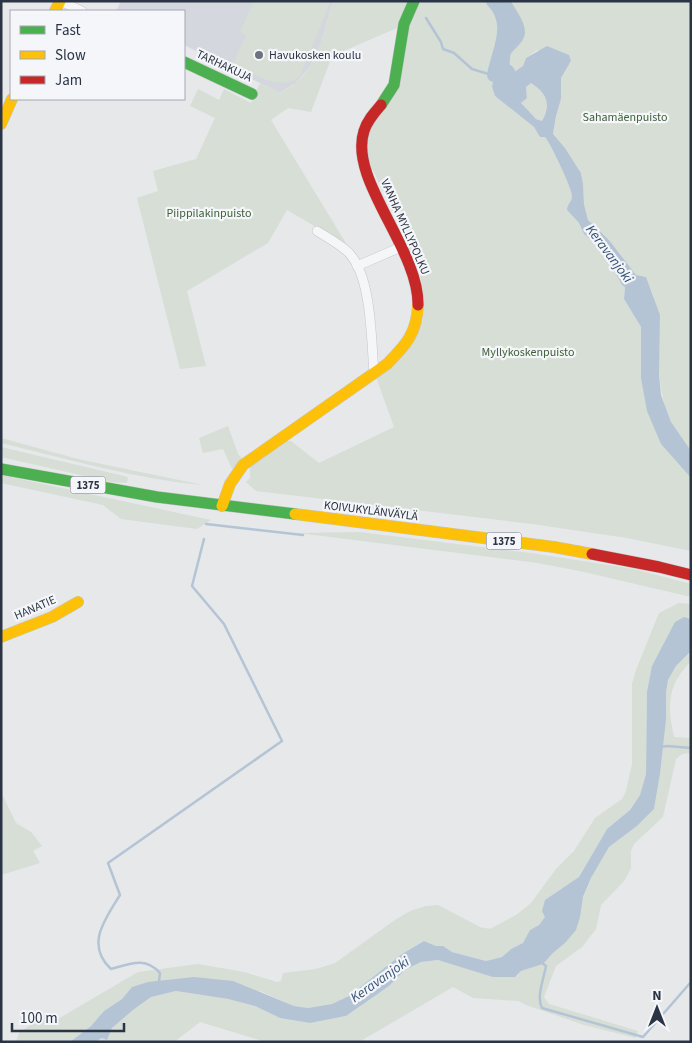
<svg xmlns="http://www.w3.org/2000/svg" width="692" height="1043" font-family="'Source Sans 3',sans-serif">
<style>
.built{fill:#d4d7dd}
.green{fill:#d6ded6}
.water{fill:#b4c4d5;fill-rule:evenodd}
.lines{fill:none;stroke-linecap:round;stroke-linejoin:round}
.stream{stroke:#b4c4d5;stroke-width:2.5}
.river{stroke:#b4c4d5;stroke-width:14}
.street-casing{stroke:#c4c6c8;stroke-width:10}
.fast-casing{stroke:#c4c6c8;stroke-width:12}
.slow-casing{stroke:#c4c6c8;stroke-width:12}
.jam-casing{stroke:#c4c6c8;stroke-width:12}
.street{stroke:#f5f6f7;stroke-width:9}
.fast{stroke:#4caf50;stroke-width:11}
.slow{stroke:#ffc107;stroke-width:11}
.jam{stroke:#c62828;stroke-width:11}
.poi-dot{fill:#6c737f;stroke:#f4f6f9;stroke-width:2}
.labels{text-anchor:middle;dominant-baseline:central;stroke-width:4.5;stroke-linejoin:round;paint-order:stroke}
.shield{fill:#f4f6f9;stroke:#676e7b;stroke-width:1}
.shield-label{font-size:11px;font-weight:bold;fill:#2b3445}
.poi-label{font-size:12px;fill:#2b3445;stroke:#f4f6f9;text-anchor:start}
.street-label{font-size:12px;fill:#2b3445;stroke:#f4f6f9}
.park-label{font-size:12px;fill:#3f6138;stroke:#f4f6f9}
.water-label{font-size:14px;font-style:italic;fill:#34527a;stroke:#f4f6f9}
</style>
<rect width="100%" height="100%" fill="#e6e8ea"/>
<polygon class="built" points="121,1 333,1 321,43 311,65 296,83 280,93 184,45 184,11 116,11"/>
<g class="green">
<path d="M254,1H331L300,76C281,93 252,73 233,64L246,35L240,32Z"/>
<path d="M333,1H493L497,6L505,26V32L499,50L494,75L492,87L495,96L534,127L540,137H545C551,144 572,189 572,196C572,202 568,204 567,210L579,223L584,234L596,244L607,258L622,285L625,287L624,299L641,327V378L661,444L691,478V551L627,538L532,524L256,491L246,482L250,478V465L284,441H291L319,463L394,427L376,377L423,320L424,298L420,273L399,223L396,220L373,170L368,171L363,141L387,104L402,33L397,28L332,56L311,112L288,108L271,120L347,245L287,210L268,243L187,291L206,366L180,369L137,198L158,191L153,171L196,159L215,118L190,106L198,89L219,100L224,89L251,103L260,83L280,93C285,90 292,87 297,82C319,61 325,29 333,1Z"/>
<path d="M510,1H691V451C648,405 663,351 653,295C651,289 647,284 646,277L636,275L609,240L588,220L584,204L583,184L581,173L565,148L553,134L556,116L561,99V78L571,61L537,50L526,58L523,66L510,74L513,70C502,48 518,49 525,34L520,17Z"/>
<path d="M531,82C546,95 552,101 542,121C532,119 526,111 521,102L527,98L526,87Z"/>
<polygon points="228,426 238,454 243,460 232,469 223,449 203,453 199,438"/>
<path d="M1,438L78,459L203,485C135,479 68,459 1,443Z"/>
<polygon points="1,447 128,477 127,483 111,482 1,457"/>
<polygon points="1,475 211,520 197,529 121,519 103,505 1,483"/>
<polygon points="359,532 531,553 634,569 691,584 691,597 584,572 538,563 298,533"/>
<polygon points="679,603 691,604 691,619 684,617 647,692 646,774 640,795 630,810 607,829 579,877 539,925 530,930 524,943 511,949 502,957 486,961 452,952 443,946 436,946 424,941 402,954 349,996 332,1004 308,1008 294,1006 260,991 132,987 122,999 104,1011 91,1026 70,1042 16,1042 19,1033 46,1014 58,1019 138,972 198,964 244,972 277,982 281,981 283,973 316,969 335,963 395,920 410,911 426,906 438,905 480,927 490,929 516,915 531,903 556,869 574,851 595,818 622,799 626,791 632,764 632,684 636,670 659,613"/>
<path d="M691,651V661C667,686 667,705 674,737L691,738V753L682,754L676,759L663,817L634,844L631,851V868L625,880L601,905L596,929L582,947L556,966L544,997L549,1004L638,1031L636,1038L584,1025L526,1005L519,1001L473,998L453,987L359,1042H266L200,1022L174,1042H95L107,1036L112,1028L133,1010L151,997L176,991L228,999L255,1006L280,1018L310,1023L346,1016L389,986L405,970L421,962L438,960L517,976L521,971L543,964L553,953L565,943L591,878L609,847L637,826L654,809L660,774L666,720V693L668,680L676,666Z"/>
<polygon points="1,792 16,823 31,832 42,846 33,851 40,863 1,875"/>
</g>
<g class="water">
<path d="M547,46L569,55L571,61L561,78V99L556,116L553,134L565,148L581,173L583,184L584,204L588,220L609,240L636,275L646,277L660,315L659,374L661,395L671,422L691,451V478L661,444L647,411L641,378V327L624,299L625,287L622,285L607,258L596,244L584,234L579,223L567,210C567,204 572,202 572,196C572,189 551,144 545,137H540L534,127L495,96L492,87L494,75L503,68L511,74L523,66L526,58ZM531,83C546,93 552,103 542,121L536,119L521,103L527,98L526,87Z"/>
<polygon points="684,617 691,619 691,651 676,666 668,680 666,693 666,720 660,774 654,809 637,826 609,847 591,878 583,897 580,917 576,930 565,943 553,953 543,964 521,971 515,977 493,977 438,960 421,962 405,970 389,986 346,1016 310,1023 280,1018 255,1006 228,999 176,991 151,997 133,1010 112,1028 107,1040 102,1038 95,1042 70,1042 91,1026 104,1011 122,999 132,987 148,982 194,977 233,981 294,1006 308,1008 332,1004 349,996 402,954 424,941 436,946 443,946 452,952 486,961 502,957 511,949 523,943 530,930 539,925 545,917 542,911 545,900 579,877 607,829 630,810 640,795 646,774 647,692 652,666 675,622"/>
</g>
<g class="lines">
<g class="stream">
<polyline points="426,18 441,42 443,49 454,53 472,69 495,76"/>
<polyline points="206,524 303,535"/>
<polyline points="660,747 667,746 691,748"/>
<path d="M541,962L546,966C544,978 536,997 542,1008L643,1037L691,982"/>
<path d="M159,981L160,973C145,956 130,964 111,969C85,945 105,919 120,895L108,863L282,741L224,624L192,586L204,539"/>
</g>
<g class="river">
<path d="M493,1C515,24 499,49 494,75L503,68L508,72"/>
<path d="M503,1C507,11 518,22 518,33C517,40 507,45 504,52C501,62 504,77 505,87"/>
</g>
<g class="street-casing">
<g id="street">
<polyline points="60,1 82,11"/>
<path d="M317,231C328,238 340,244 349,253C372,278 371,339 374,372"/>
<polyline points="357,266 401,247"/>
</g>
</g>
<g class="fast-casing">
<g id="fast">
<polyline points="184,62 252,94"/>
<polyline points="381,105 394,85 404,24 414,1"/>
<polyline points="1,469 157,497 295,514"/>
</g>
</g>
<g class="slow-casing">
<g id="slow">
<polyline points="55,11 60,1"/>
<polyline points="1,124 12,99"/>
<path d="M222,506L230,484L243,465L387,364C406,345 417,333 418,305"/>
<polyline points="295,514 554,547 592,554"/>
<polyline points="1,637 52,617 78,602"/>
</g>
</g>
<g class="jam-casing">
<g id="jam">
<path d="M381,105C374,113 367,121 364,131C348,179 419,249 418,305"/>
<polyline points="592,554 659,567 691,575"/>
</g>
</g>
<use href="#street" class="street"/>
<use href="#fast" class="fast"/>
<use href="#slow" class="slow"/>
<use href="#jam" class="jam"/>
</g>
<circle class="poi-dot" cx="259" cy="55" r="5"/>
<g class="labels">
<g class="shield">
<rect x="70.5" y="476.5" width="35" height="17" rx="4"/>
<rect x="486.5" y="532.5" width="35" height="17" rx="4"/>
</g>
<g class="shield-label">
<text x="88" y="485">1375</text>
<text x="504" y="541">1375</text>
</g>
<g class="poi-label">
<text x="269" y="55">Havukosken koulu</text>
</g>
<g class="street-label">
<text transform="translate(224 66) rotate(25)">TARHAKUJA</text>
<text transform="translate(405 227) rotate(66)">VANHA MYLLYPOLKU</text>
<text transform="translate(371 511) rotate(7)">KOIVUKYLÄNVÄYLÄ</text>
<text transform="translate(35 608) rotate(-23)">HANATIE</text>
</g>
<g class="park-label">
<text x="625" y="117">Sahamäenpuisto</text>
<text x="209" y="213">Piippilakinpuisto</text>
<text x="528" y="352">Myllykoskenpuisto</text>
</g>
<g class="water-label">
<text transform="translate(609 254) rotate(53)">Keravanjoki</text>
<text transform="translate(380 980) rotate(-35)">Keravanjoki</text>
</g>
</g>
<rect width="692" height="1043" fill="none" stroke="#2b3445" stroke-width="5"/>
<rect x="10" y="10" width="175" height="90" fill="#f4f6f9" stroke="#a4a8b1"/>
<rect x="20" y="26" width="25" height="8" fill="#4caf50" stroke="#a4a8b1"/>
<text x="55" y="35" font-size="15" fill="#2b3445">Fast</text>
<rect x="20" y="51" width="25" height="8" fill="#ffc107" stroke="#a4a8b1"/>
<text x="55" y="60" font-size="15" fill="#2b3445">Slow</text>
<rect x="20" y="76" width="25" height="8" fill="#c62828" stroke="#a4a8b1"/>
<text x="55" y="85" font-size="15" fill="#2b3445">Jam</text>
<g transform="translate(657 1008)" stroke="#f4f6f9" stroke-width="4" paint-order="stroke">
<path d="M0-4L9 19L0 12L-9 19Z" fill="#2b3445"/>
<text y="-8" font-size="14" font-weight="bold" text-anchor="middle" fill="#2b3445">N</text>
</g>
<path d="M12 1023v8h112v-8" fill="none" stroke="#2b3445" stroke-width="2.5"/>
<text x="20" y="1023" font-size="15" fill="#2b3445" stroke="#f4f6f9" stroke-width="4" paint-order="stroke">100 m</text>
</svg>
